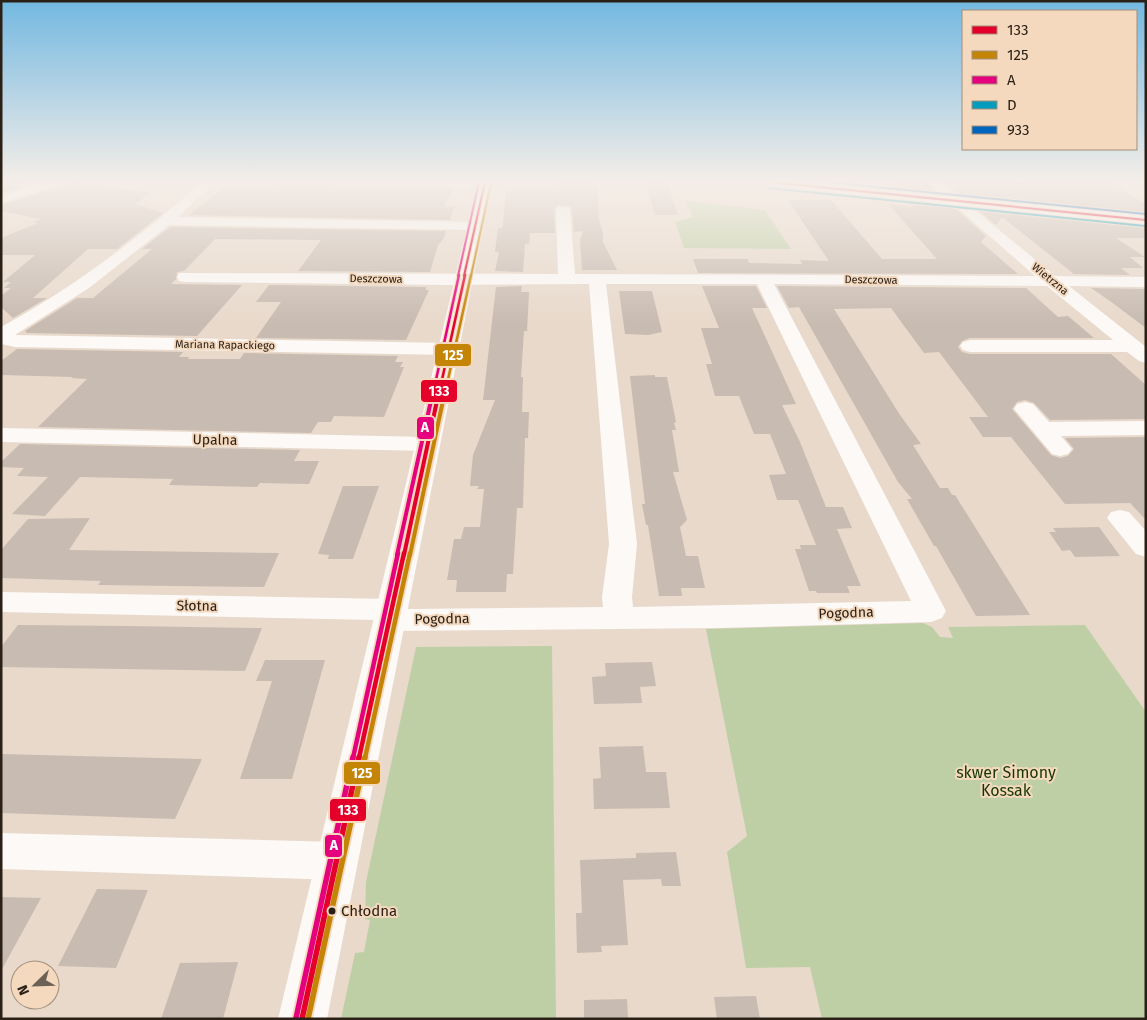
<svg xmlns="http://www.w3.org/2000/svg" width="1147" height="1020" font-family="'Fira Sans',sans-serif">
<style>
.green{fill:#becfa6}
.building{fill:#c8bbb1}
.lines{fill:none;stroke-linecap:round;stroke-linejoin:round}
.street{fill:#fcf9f7;fill-rule:evenodd}
.secondary{fill:#fcf9f7;fill-rule:evenodd}
.bus-1-far4-casing{stroke:#f4d9bf;stroke-width:4}
.bus-1-far3-casing{stroke:#f4d9bf;stroke-width:5}
.bus-1-far2-casing{stroke:#f4d9bf;stroke-width:8}
.bus-1-far1-casing{stroke:#f4d9bf;stroke-width:8}
.bus-1-casing{stroke:#f4d9bf;stroke-width:9}
.bus-2-far4-casing{stroke:#f4d9bf;stroke-width:4}
.bus-2-far3-casing{stroke:#f4d9bf;stroke-width:5}
.bus-2-far2-casing{stroke:#f4d9bf;stroke-width:8}
.bus-2-far1-casing{stroke:#f4d9bf;stroke-width:8}
.bus-2-casing{stroke:#f4d9bf;stroke-width:9}
.bus-3-far4-casing{stroke:#f4d9bf;stroke-width:4}
.bus-3-far3-casing{stroke:#f4d9bf;stroke-width:5}
.bus-3-far2-casing{stroke:#f4d9bf;stroke-width:8}
.bus-3-far1-casing{stroke:#f4d9bf;stroke-width:8}
.bus-3-casing{stroke:#f4d9bf;stroke-width:9}
.bus-4-casing{stroke:#f4d9bf;stroke-width:4}
.bus-5-casing{stroke:#f4d9bf;stroke-width:4}
.bus-1-far4{stroke:#e4002b;stroke-width:2}
.bus-1-far3{stroke:#e4002b;stroke-width:2.5}
.bus-1-far2{stroke:#e4002b;stroke-width:4}
.bus-1-far1{stroke:#e4002b;stroke-width:4.5}
.bus-1{stroke:#e4002b;stroke-width:5.5}
.bus-2-far4{stroke:#c48406;stroke-width:2}
.bus-2-far3{stroke:#c48406;stroke-width:2.5}
.bus-2-far2{stroke:#c48406;stroke-width:4}
.bus-2-far1{stroke:#c48406;stroke-width:4.5}
.bus-2{stroke:#c48406;stroke-width:5.5}
.bus-3-far4{stroke:#e5007d;stroke-width:2}
.bus-3-far3{stroke:#e5007d;stroke-width:2.5}
.bus-3-far2{stroke:#e5007d;stroke-width:4}
.bus-3-far1{stroke:#e5007d;stroke-width:4.5}
.bus-3{stroke:#e5007d;stroke-width:5.5}
.bus-4{stroke:#049bbc;stroke-width:2}
.bus-5{stroke:#0065bd;stroke-width:2}
.bus-dot{fill:#2a2016;stroke:#f4d9bf;stroke-width:2}
.labels{text-anchor:middle;dominant-baseline:central;stroke-width:4;stroke-linejoin:round;paint-order:stroke}
.far-street-label{font-size:11px;fill:#2a2016;stroke:#f4d9bf}
.street-label{font-size:14px;fill:#2a2016;stroke:#f4d9bf}
.near-bus-label{font-size:15px;fill:#2a2016;stroke:#f4d9bf;text-anchor:start}
.near-park-label{font-size:16px;fill:#163800;stroke:#f4d9bf}
.line-badge{stroke:#f4d9bf;stroke-width:2}
.badge-label{font-size:14px;text-anchor:middle;font-weight:bold;fill:#fff}
</style>
<rect width="100%" height="100%" fill="#e8d9cb"/>
<g class="green">
<polygon points="686,201 765,210 791,249 684,248 675,222 693,217"/>
<polygon points="923,623 932,627 940,637 953,638 948,627 1085,625 1146,712 1146,1019 822,1019 810,967 746,968 727,852 747,836 706,629"/>
<polygon points="552,646 556,1019 341,1019 355,953 364,952 370,920 365,919 366,882 416,647"/>
</g>
<g class="building">
<polygon points="1,182 21,182 32,184 1,193"/>
<polygon points="76,182 150,193 136,204 163,213 117,249 88,249 33,298 47,298 13,318 1,307 1,296 11,288 4,288 11,282 3,282 35,255 1,255 1,238 38,223 32,222 41,219 1,211 1,205"/>
<polygon points="555,182 597,182 599,219 603,233 603,242 617,270 582,270 580,240 583,231 574,232 572,210 570,206 558,205 554,210 555,233 530,233 529,244 525,244 523,272 495,271 499,252 495,252 498,228 502,228 503,225 506,189 555,188"/>
<polygon points="645,182 667,182 678,215 655,215"/>
<polygon points="891,182 926,182 938,193 897,189"/>
<polygon points="943,182 1109,182 1146,204 1146,213 960,195"/>
<polygon points="276,185 454,188 444,207 454,207 450,220 189,215 226,186 274,187"/>
<polygon points="788,200 831,200 882,259 937,259 888,204 913,207 909,202 954,207 986,236 981,242 1018,274 698,273 693,259 748,259 749,263 802,264 800,260 829,261"/>
<polygon points="977,209 1146,227 1146,238 1116,238 1145,257 1130,257 1143,268 1121,268 1130,275 1074,274 1002,217 996,225"/>
<polygon points="170,227 446,231 444,238 438,245 430,272 298,271 321,240 215,239 184,271 177,272 176,279 171,284 242,285 197,336 27,333 25,331 77,298 93,298 152,249 142,249"/>
<polygon points="269,285 426,287 426,290 429,290 406,340 256,338 281,302 256,302"/>
<polygon points="522,286 521,292 529,292 527,331 524,331 521,377 523,377 522,412 529,412 528,438 525,438 523,508 517,508 513,574 507,574 506,592 456,592 457,580 447,580 454,539 461,539 464,527 480,527 484,489 477,489 479,486 470,486 473,455 495,400 483,400 496,287"/>
<polygon points="702,286 756,286 767,308 752,308 796,404 782,405 800,442 826,507 843,507 852,528 837,529 861,586 847,586 850,593 817,593 816,591 809,591 795,549 801,549 800,545 816,545 798,500 777,500 769,475 786,474 770,434 754,434 739,396 715,396 706,364 712,364 701,328 719,328"/>
<polygon points="777,286 1026,288 1058,317 1068,316 1094,338 970,338 962,341 958,347 962,352 970,354 1111,354 1146,385 1146,419 1050,420 1034,403 1025,400 1017,402 1012,409 1051,455 1060,458 1068,456 1074,449 1065,438 1146,437 1146,520 1130,503 1065,504 1011,437 983,437 969,417 988,417 939,352 924,353 891,308 834,309 898,412 921,444 913,445 940,488 948,488 952,495 955,495 1030,615 976,616 936,546 934,546 907,499 912,499 898,482 799,307 789,308"/>
<polygon points="1091,288 1146,289 1146,328 1110,301"/>
<polygon points="619,291 652,291 662,332 648,335 625,334"/>
<polygon points="17,349 183,352 179,357 189,357 188,359 240,359 244,353 398,356 395,362 403,362 400,367 404,367 384,417 334,416 331,422 318,422 311,433 38,427 87,379 71,378 73,377 1,375 1,361"/>
<polygon points="655,375 655,377 667,377 676,422 674,423 676,430 672,430 679,472 673,472 687,520 680,527 686,556 698,556 705,588 681,588 682,596 659,596 648,525 646,525 642,504 645,504 630,376"/>
<polygon points="20,444 300,450 294,461 319,461 309,484 260,483 257,487 169,485 173,479 80,477 45,516 12,514 48,477 17,476 24,468 1,467 1,462"/>
<polygon points="343,486 379,486 353,559 328,559 329,555 318,554"/>
<polygon points="90,518 69,550 279,553 264,587 98,585 101,581 1,578 1,550 28,519"/>
<polygon points="1099,527 1120,556 1075,557 1070,550 1062,551 1049,532 1056,532 1053,528"/>
<polygon points="18,625 128,626 262,628 245,671 1,667 1,647"/>
<polygon points="265,660 325,660 292,779 240,779 272,681 256,681"/>
<polygon points="652,662 656,686 640,687 642,703 594,704 592,677 606,676 605,663"/>
<polygon points="643,746 646,772 666,772 670,808 594,809 593,779 601,778 599,747"/>
<polygon points="1,754 77,756 202,759 175,819 1,813"/>
<polygon points="676,852 681,886 662,886 661,879 623,880 628,945 601,946 602,952 577,953 576,913 582,913 580,860 636,858 636,853"/>
<polygon points="97,889 148,890 116,968 58,966"/>
<polygon points="1,897 41,898 1,971"/>
<polygon points="238,962 223,1019 161,1019 180,963"/>
<polygon points="756,996 760,1019 717,1019 714,997"/>
<polygon points="627,999 628,1019 584,1019 584,1000"/>
</g>
<g class="lines">
<g class="street">
<polygon points="43,182 61,182 60,185 1,203 1,195"/>
<path d="M202,182H215L178,217L476,222L481,223L483,226L481,229L476,230L169,225L89,288L15,335L449,343L456,345L459,349L456,353L449,355L15,347L1,344V327C74,287 140,237 202,182Z"/>
<polygon points="424,182 490,182 484,186 430,186 425,185"/>
<path d="M928,182H941L1055,276L1146,277V287L1069,286L1146,347V363L1139,361L1127,352H970L963,350L960,346L963,342L970,340H1113L1047,286L774,284L946,611L942,618L931,622L720,628L390,631L379,628L375,620L1,612V592L392,599L403,603L407,609L603,607L602,597L609,544L589,284L446,285L185,282L179,281L177,277L179,273L558,274L556,210L558,207H568L570,210L575,274L1035,276ZM606,284H757L911,601L633,607L632,597L637,544Z"/>
<polygon points="1025,402 1033,404 1049,422 1146,421 1146,435 1061,436 1072,449 1068,454 1060,456 1052,454 1014,409 1017,404"/>
<polygon points="1,428 428,437 436,439 440,444 436,449 428,451 1,442"/>
<polygon points="1120,510 1129,512 1146,531 1146,557 1136,554 1107,518 1111,512"/>
<polygon points="1,833 337,842 351,848 357,861 351,874 337,880 1,869"/>
</g>
<g class="secondary">
<polygon points="478,182 492,182 327,1019 278,1019"/>
<polygon points="762,182 806,182 1146,215 1146,225 769,186"/>
</g>
<g class="bus-1-far4-casing">
<g id="bus-1-far4">
<polyline points="769,182 1146,220"/>
<polyline points="464,276 485,182"/>
</g>
</g>
<g class="bus-1-far3-casing">
<polyline id="bus-1-far3" points="438,398 465,275"/>
</g>
<g class="bus-1-far2-casing">
<polyline id="bus-1-far2" points="404,555 438,396"/>
</g>
<g class="bus-1-far1-casing">
<polyline id="bus-1-far1" points="359,758 404,553"/>
</g>
<g class="bus-1-casing">
<polyline id="bus-1" points="302,1019 359,757"/>
</g>
<g class="bus-2-far4-casing">
<polyline id="bus-2-far4" points="471,276 491,183"/>
</g>
<g class="bus-2-far3-casing">
<polyline id="bus-2-far3" points="444,398 471,275"/>
</g>
<g class="bus-2-far2-casing">
<polyline id="bus-2-far2" points="410,555 444,396"/>
</g>
<g class="bus-2-far1-casing">
<polyline id="bus-2-far1" points="365,758 410,553"/>
</g>
<g class="bus-2-casing">
<polyline id="bus-2" points="308,1019 365,757"/>
</g>
<g class="bus-3-far4-casing">
<polyline id="bus-3-far4" points="458,276 479,182"/>
</g>
<g class="bus-3-far3-casing">
<polyline id="bus-3-far3" points="432,398 459,275"/>
</g>
<g class="bus-3-far2-casing">
<polyline id="bus-3-far2" points="397,555 432,396"/>
</g>
<g class="bus-3-far1-casing">
<polyline id="bus-3-far1" points="353,758 398,553"/>
</g>
<g class="bus-3-casing">
<polyline id="bus-3" points="296,1018 353,757"/>
</g>
<g class="bus-4-casing">
<polyline id="bus-4" points="768,188 1145,226"/>
</g>
<g class="bus-5-casing">
<polyline id="bus-5" points="827,182 1146,214"/>
</g>
<use href="#bus-1-far4" class="bus-1-far4"/>
<use href="#bus-1-far3" class="bus-1-far3"/>
<use href="#bus-1-far2" class="bus-1-far2"/>
<use href="#bus-1-far1" class="bus-1-far1"/>
<use href="#bus-1" class="bus-1"/>
<use href="#bus-2-far4" class="bus-2-far4"/>
<use href="#bus-2-far3" class="bus-2-far3"/>
<use href="#bus-2-far2" class="bus-2-far2"/>
<use href="#bus-2-far1" class="bus-2-far1"/>
<use href="#bus-2" class="bus-2"/>
<use href="#bus-3-far4" class="bus-3-far4"/>
<use href="#bus-3-far3" class="bus-3-far3"/>
<use href="#bus-3-far2" class="bus-3-far2"/>
<use href="#bus-3-far1" class="bus-3-far1"/>
<use href="#bus-3" class="bus-3"/>
<use href="#bus-4" class="bus-4"/>
<use href="#bus-5" class="bus-5"/>
</g>
<linearGradient id="sky" x2="0" y2="1"><stop stop-color="#73b8e1"/><stop offset="0.56" stop-color="#f5eee8"/><stop offset="1" stop-color="#f5eee8" stop-opacity="0"/></linearGradient>
<rect width="1147" height="324" fill="url(#sky)"/>
<circle class="bus-dot" cx="332" cy="911" r="4.5"/>
<g class="labels">
<g class="far-street-label">
<text transform="translate(376 279) rotate(1)">Deszczowa</text>
<text transform="translate(1050 279) rotate(39)">Wietrzna</text>
<text transform="translate(871 280) rotate(1)">Deszczowa</text>
<text transform="translate(225 345) rotate(1)">Mariana Rapackiego</text>
</g>
<g class="street-label">
<text transform="translate(215 440) rotate(1)">Upalna</text>
<text transform="translate(197 606) rotate(1)">Słotna</text>
<text transform="translate(846 613) rotate(-2)">Pogodna</text>
<text transform="translate(442 619) rotate(-1)">Pogodna</text>
</g>
<g class="near-bus-label">
<text x="341" y="911">Chłodna</text>
</g>
<g class="near-park-label">
<text x="1006" y="772">skwer Simony<tspan x="1006" dy="18">Kossak</tspan></text>
</g>
</g>
<g class="line-badge">
<rect x="434" y="343" width="38" height="24" rx="5" fill="#c48406"/>
<rect x="420" y="379" width="38" height="24" rx="5" fill="#e4002b"/>
<rect x="416" y="416" width="19" height="24" rx="5" fill="#e5007d"/>
<rect x="343" y="761" width="38" height="24" rx="5" fill="#c48406"/>
<rect x="329" y="798" width="38" height="24" rx="5" fill="#e4002b"/>
<rect x="324" y="834" width="19" height="24" rx="5" fill="#e5007d"/>
</g>
<g class="badge-label">
<text x="453" y="360">125</text>
<text x="439" y="396">133</text>
<text x="425" y="432">A</text>
<text x="362" y="778">125</text>
<text x="348" y="815">133</text>
<text x="334" y="850">A</text>
</g>
<rect width="1147" height="1020" fill="none" stroke="#2a2016" stroke-width="5"/>
<rect x="962" y="10" width="175" height="140" fill="#f4d9bf" stroke="#a38f7b"/>
<rect x="972" y="26" width="25" height="8" fill="#e4002b" stroke="#a38f7b"/>
<text x="1007" y="35" font-size="15" fill="#2a2016">133</text>
<rect x="972" y="51" width="25" height="8" fill="#c48406" stroke="#a38f7b"/>
<text x="1007" y="60" font-size="15" fill="#2a2016">125</text>
<rect x="972" y="76" width="25" height="8" fill="#e5007d" stroke="#a38f7b"/>
<text x="1007" y="85" font-size="15" fill="#2a2016">A</text>
<rect x="972" y="101" width="25" height="8" fill="#049bbc" stroke="#a38f7b"/>
<text x="1007" y="110" font-size="15" fill="#2a2016">D</text>
<rect x="972" y="126" width="25" height="8" fill="#0065bd" stroke="#a38f7b"/>
<text x="1007" y="135" font-size="15" fill="#2a2016">933</text>
<g transform="translate(35 985) rotate(247)"><circle r="24" fill="#f4d9bf" stroke="#a38f7b"/>
<path d="M0-4L9 19L0 12L-9 19Z" fill="#6c6155"/>
<text y="-8" font-size="14" font-weight="bold" text-anchor="middle" fill="#2a2016">N</text>
</g>
</svg>
